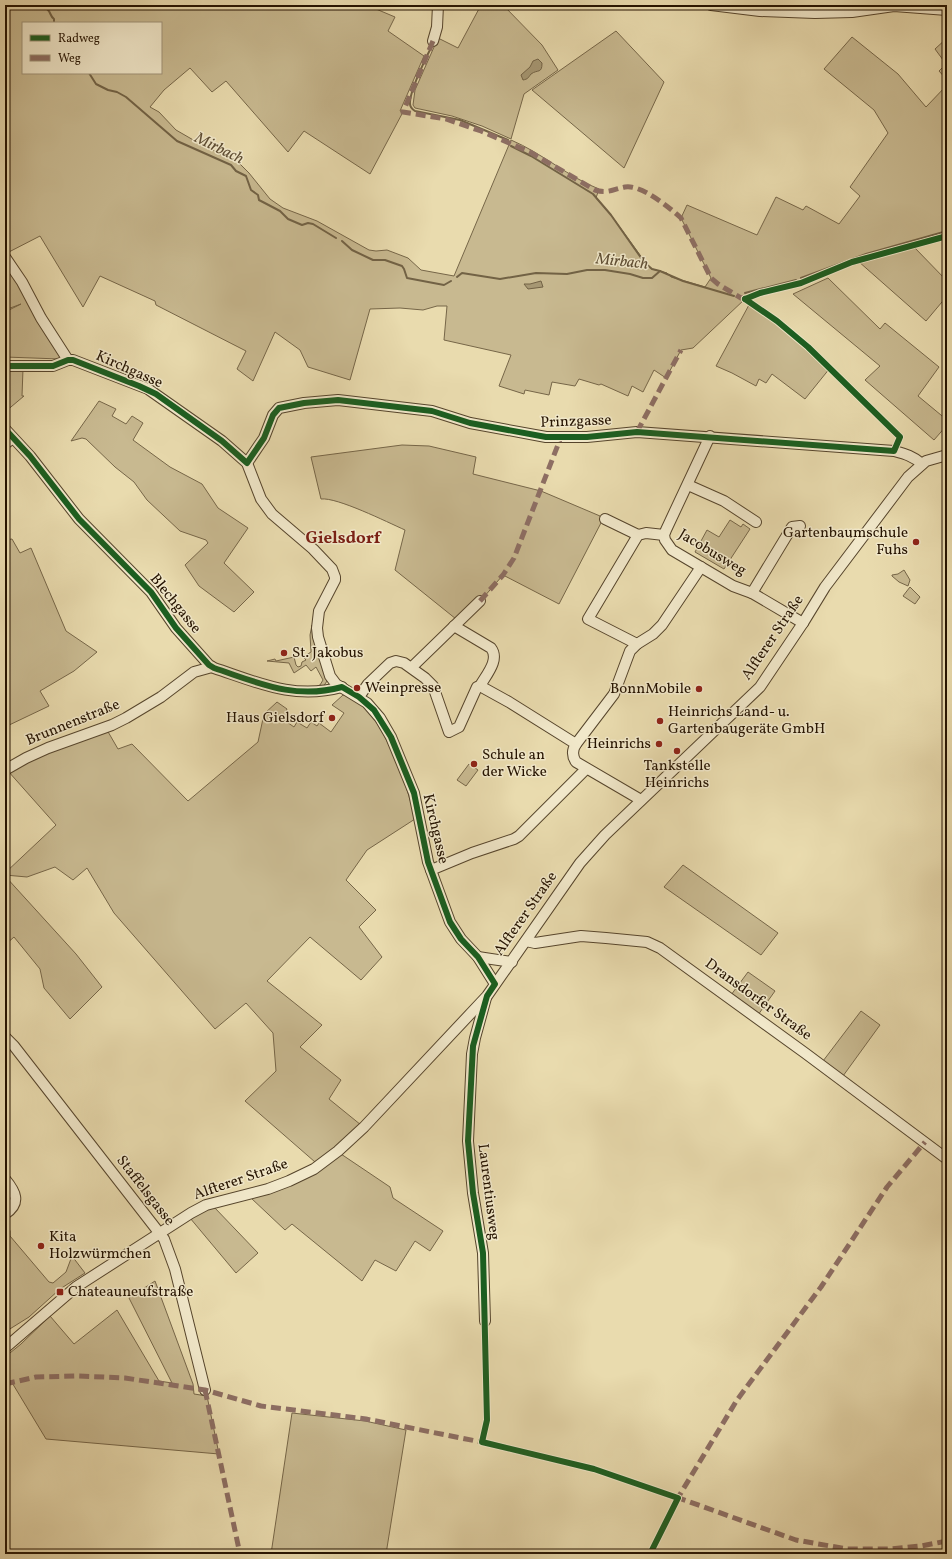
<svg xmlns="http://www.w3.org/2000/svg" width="952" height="1559" font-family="Vollkorn,serif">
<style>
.green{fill:#c8b990;stroke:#766648;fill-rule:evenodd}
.water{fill:#a69773;stroke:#726245}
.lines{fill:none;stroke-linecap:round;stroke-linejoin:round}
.stream{stroke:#726245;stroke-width:2}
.minor-casing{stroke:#56452c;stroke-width:12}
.minor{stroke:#f1e8ca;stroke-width:10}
.quiet{stroke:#8d6e63;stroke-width:5;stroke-dasharray:10 5;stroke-linecap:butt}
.cycleway-casing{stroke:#f1e8ca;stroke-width:8}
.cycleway{stroke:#1b5e20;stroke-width:6}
.poi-dot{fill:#8f2418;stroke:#f1e8ca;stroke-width:1.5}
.labels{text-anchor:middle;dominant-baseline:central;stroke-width:3;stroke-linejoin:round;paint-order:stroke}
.street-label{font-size:15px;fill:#251300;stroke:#f1e8ca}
.poi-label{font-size:15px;fill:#251300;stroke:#f1e8ca;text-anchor:start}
.water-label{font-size:16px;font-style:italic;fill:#5f4e34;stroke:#f1e8ca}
.quarter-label{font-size:17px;font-weight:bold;fill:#7a1f14;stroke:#f1e8ca}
</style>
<rect width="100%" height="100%" fill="#e9dbae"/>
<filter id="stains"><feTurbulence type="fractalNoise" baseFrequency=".005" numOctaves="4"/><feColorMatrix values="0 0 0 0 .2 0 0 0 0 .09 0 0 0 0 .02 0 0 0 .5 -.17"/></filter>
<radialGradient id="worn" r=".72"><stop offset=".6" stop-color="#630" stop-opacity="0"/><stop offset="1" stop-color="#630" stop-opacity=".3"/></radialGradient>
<g class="green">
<path d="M5,5H382L376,9L395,17L388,31L424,56L400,111L403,112L370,174L304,131L288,152L226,81L212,92L190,68L164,90L150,107L159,112L176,130L202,145L238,162L249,173L270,199L283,208L317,221L369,250L376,251L387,250L408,258L421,270L454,276L511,140C542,153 570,178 599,189L596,198L611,215L648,266L652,269L667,273L671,277L705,287L711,278L681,218L687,205L757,235L776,197L803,210L806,206L839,224L860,196L850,187L888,133L874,110L824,69L852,37L898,74L926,107L947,85V234L860,259L801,281V283L760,293L745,299L693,348L681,350L666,378L654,370L643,392L632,386L628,396L601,384L599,385L579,379L575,386L552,382L549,395L525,390L524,394L499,386L511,355L444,340L447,306H437L423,310L400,308L370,309L350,380L308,367L300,350L275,332L253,381L237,369L246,351L156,305L155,301L100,276L83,307L40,236L5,254ZM23,23H161V73H23Z"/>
<polygon points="481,5 503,5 542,45 558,70 524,94 511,139 482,126 452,116 415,108 413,105 415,90 438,38 458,48"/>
<polygon points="616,31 664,82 624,168 532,90"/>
<polygon points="947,38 947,65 942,70 947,75 947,80 939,71 946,64 935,49"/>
<polygon points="914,247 947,281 947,296 926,321 858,261"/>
<polygon points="5,261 63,354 60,359 5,357 5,312 21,304 5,310"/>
<polygon points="828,278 880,329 885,323 939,367 918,396 947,420 947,425 934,440 865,380 880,366 793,294"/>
<polygon points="750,303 789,331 830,368 805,399 772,374 766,383 759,379 756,386 732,373 716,366"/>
<polygon points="5,369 23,369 22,396 24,396 5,412"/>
<polygon points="99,401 116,409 112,416 126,424 132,416 143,423 133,440 170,467 202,484 218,508 248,528 224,563 254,592 234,612 199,586 185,565 208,543 206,540 180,531 147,500 134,482 115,467 86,439 82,438 71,441"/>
<path d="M402,445L429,446L476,457L473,474L541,491L600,516L602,521L559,604L503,575L483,598L480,596L456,619L395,570L405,530C387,522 337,497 321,499L311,457Z"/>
<polygon points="730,520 741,527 743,524 750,529 724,569 695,552 707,530 719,537"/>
<polygon points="12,539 20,553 31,548 66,631 97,652 74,671 40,691 49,706 5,727 5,540"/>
<polygon points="904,570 910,580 908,586 899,582 892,576 892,575 898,574"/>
<polygon points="910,587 920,597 915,604 903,596"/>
<polygon points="312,625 327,681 323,687 315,687 320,685 323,680 316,667 311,671 306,665 294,673 289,663 267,661 275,659 276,661 294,657 296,665 298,667 301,666 302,662 306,660 303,657 311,652 310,635"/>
<path d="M343,695C378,698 409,789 415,819L367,850L346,880L376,910L359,927L382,957L361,980L310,937L267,981L322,1025L300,1047L341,1080L329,1099L361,1125L327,1154L315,1162L245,1101L276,1071L273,1033L246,1003L215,1029L114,913L87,868L73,880L55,867L27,877L5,875V873L56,825L8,771L32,758L107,730L118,749L132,744L188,801L258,742L264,714L277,702L287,709L286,711L288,713L284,720L294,727L297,722L307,728L311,722L317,726L319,723L331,732L344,713L332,705Z"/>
<polygon points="469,764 478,770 466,786 457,780"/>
<polygon points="683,865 778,933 761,955 664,887"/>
<polygon points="5,876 76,954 102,987 70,1019 44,988 40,969 14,937 5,945"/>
<polygon points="748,972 775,991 758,1015 731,995"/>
<polygon points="861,1011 880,1025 843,1076 823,1061"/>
<polygon points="341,1154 390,1187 393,1198 443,1231 430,1251 415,1241 396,1271 375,1260 362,1281 292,1224 285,1230 251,1198"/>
<polygon points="214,1207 258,1253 236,1273 190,1218"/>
<polygon points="5,1222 10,1231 10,1236 49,1282 53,1283 66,1272 72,1256 85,1273 60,1289 29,1317 5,1332"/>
<polygon points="155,1281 193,1384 194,1394 207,1396 219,1454 46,1439 11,1381 5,1382 5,1357 21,1344 50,1316 74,1344 117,1310 159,1381 172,1383 129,1298"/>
<polygon points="292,1413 365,1421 406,1430 386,1554 271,1554"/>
</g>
<g class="water">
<path d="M538,59L542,63C542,74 538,69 531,74C528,78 528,79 523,80L521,75L530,67L533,61Z"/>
<polygon points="541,281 543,287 528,289 524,284 530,284"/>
</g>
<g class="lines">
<g class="stream">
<path d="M42,5V7C44,9 47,8 48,10C51,13 50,16 54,19V23"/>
<path d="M433,44C427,55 409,92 410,104C410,107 412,109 415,111L460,120L508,140"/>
<polyline points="89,73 96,84 108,90 117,92 126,97 177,141 231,165 236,171 246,176 251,190 258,195 259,200 280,211 288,219 302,225 308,223 313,224 336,238"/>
<polyline points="511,146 531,156 593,194 611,215 644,262 652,269 660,271"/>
<polyline points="342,241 352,250 373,260 385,260 402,266 404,269 407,278 444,285 451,281"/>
<polyline points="457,277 462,273 500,279 536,273 567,274 587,270 605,270 630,274 643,278 652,278 660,271 683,281 734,296"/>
<polyline points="801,278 866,254 947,231"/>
<polyline points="745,293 796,280"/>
</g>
<g class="minor-casing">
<g id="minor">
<polyline points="711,5 760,11 815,13 852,12 894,6 947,10"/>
<polyline points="433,41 437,27 438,5"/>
<polyline points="5,257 22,282 41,318 68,360"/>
<polyline points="5,366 53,366 68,360 73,360 148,389 222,441 247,463 261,499 272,514 313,549 332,569 335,577 335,580 319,611 317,628 318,637 330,676 336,684 367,703 380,718 391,737 414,793 428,862 450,922 461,939 478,957 495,984"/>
<path d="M5,429L30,456L79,519L151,592L176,628L209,665L214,668C259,683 294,700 342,687"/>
<polyline points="710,436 666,530 664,535 665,540 672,550 733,586 752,593 803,623"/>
<polyline points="5,444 13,438"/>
<path d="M247,463L264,438L273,415L279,408L304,403L338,400L432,411L470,423L546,437H587L637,432L894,451C905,454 913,456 922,464"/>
<polyline points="688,485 724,501 756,522"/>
<polyline points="605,519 638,535 646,533 664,535"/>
<polyline points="752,593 792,527 800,526"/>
<path d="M454,626L491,648C500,660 486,675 480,686L509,702L576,744C572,750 572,756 576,762L641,800"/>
<polyline points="637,644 588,619 638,535"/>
<polyline points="412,667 480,601"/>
<polyline points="359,697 368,684 390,663 396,661 404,663 425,678 433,686 449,732 459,727 477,687 480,686"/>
<polyline points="576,744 614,694 630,651 637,644 653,634 662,625 701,567"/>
<polyline points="5,770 26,758 48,748 112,725 126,718 161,697 194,672 212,667"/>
<polyline points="431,870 472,853 514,839 519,836 586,769"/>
<polyline points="526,941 535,943 581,936 606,938 647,942 660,948 805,1053 947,1159"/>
<polyline points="478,957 512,962"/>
<polyline points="5,1037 14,1046 164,1239 175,1269 205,1390"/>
<path d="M5,1179C15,1191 22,1203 5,1214"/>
<polyline points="485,1321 483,1253 473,1193 468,1141 472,1054 475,1038 486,998"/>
<polyline points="5,1348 76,1287 191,1213 206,1205 268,1189 289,1181 314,1169 338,1151 364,1127 487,996 580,863 605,835 760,687 803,623 825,587 908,477 926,461 947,455"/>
</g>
</g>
<use href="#minor" class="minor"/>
<g class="quiet">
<path d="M433,41L403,112L446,119L481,131L530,152L595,190C608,194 613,189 625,187C641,184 670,208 681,218L711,278L718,284L741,298H747"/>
<polyline points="637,432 681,350"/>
<polyline points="480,601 503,575 514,558 561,437"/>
<polyline points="5,1384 36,1377 78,1376 125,1378 205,1390 261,1406 366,1419 486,1443"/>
<polyline points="205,1390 240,1554"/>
<polyline points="676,1497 796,1540 847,1549 891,1549 921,1546 947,1541"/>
<polyline points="676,1501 737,1400 821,1287 887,1187 925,1142"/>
</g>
<g class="cycleway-casing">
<g id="cycleway">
<polyline points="745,299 760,293 801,283 852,262 947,236"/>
<polyline points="5,366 53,366 68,360 73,360 139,386 156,394 222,441 247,463 264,438 273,415 279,408 304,403 338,400 432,411 470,423 546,437 587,437 637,432 894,451 900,437 808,347 777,321 745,299"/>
<path d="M5,429L30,456L79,519L151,592L176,628L209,665L214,668C259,683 294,700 342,687L359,697L374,710L391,737L414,793L428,862L450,922L461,939L478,957L495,984L487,996L473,1046L468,1141L473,1193L483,1253L487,1420L482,1442L594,1469L678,1498L650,1554"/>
</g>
</g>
<use href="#cycleway" class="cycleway"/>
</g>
<g class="poi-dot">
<circle cx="916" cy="542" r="4"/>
<circle cx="284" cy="653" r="4"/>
<circle cx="357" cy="688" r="4"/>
<circle cx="699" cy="689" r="4"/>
<circle cx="332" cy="718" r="4"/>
<circle cx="660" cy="721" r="4"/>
<circle cx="659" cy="744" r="4"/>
<circle cx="677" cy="751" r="4"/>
<circle cx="474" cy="764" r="4"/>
<circle cx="41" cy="1246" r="4"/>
<rect x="56" y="1288" width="8" height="8" rx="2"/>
</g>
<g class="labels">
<g class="street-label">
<text transform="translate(129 370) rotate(24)">Kirchgasse</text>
<text transform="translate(576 422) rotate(-2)">Prinzgasse</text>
<text transform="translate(712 553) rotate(31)">Jacobusweg</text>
<text transform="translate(175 604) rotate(51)">Blechgasse</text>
<text transform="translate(773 638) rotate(-56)">Alfterer Straße</text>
<text transform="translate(73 723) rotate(-22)">Brunnenstraße</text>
<text transform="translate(435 829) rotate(77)">Kirchgasse</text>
<text transform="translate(526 914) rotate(-55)">Alfterer Straße</text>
<text transform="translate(758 1000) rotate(36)">Dransdorfer Straße</text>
<text transform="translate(241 1180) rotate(-19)">Alfterer Straße</text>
<text transform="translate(145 1191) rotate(52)">Staffelsgasse</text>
<text transform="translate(488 1192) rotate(83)">Laurentiusweg</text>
</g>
<g class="poi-label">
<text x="908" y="533" text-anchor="end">Gartenbaumschule<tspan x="908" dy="17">Fuhs</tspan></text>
<text x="292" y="653">St. Jakobus</text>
<text x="365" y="688">Weinpresse</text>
<text x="691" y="689" text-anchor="end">BonnMobile</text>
<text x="668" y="712">Heinrichs Land- u.<tspan x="668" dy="17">Gartenbaugeräte GmbH</tspan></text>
<text x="324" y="718" text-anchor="end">Haus Gielsdorf</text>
<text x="651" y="744" text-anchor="end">Heinrichs</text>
<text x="482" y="755">Schule an<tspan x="482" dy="17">der Wicke</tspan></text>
<text x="677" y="766" text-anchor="middle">Tankstelle<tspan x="677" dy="17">Heinrichs</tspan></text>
<text x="49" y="1237">Kita<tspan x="49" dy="17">Holzwürmchen</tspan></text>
<text x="68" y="1292">Chateauneufstraße</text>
</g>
<g class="water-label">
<text transform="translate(219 149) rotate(26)">Mirbach</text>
<text transform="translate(622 262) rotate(6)">Mirbach</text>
</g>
<g class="quarter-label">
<text x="343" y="538">Gielsdorf</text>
</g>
</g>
<rect width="952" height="1559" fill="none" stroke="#e9dbae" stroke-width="20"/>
<rect x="6" y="6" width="940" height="1547" fill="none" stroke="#251300" stroke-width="2"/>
<rect x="10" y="10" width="932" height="1539" fill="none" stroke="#251300"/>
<rect x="22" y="22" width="140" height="52" fill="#f1e8ca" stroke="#9f9379"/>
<rect x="30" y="35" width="20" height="6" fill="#1b5e20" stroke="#9f9379"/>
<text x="58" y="42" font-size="12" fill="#251300">Radweg</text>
<rect x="30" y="55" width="20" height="6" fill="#8d6e63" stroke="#9f9379"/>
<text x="58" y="62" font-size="12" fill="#251300">Weg</text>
<rect width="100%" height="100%" filter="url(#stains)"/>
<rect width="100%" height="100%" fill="url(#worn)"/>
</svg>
